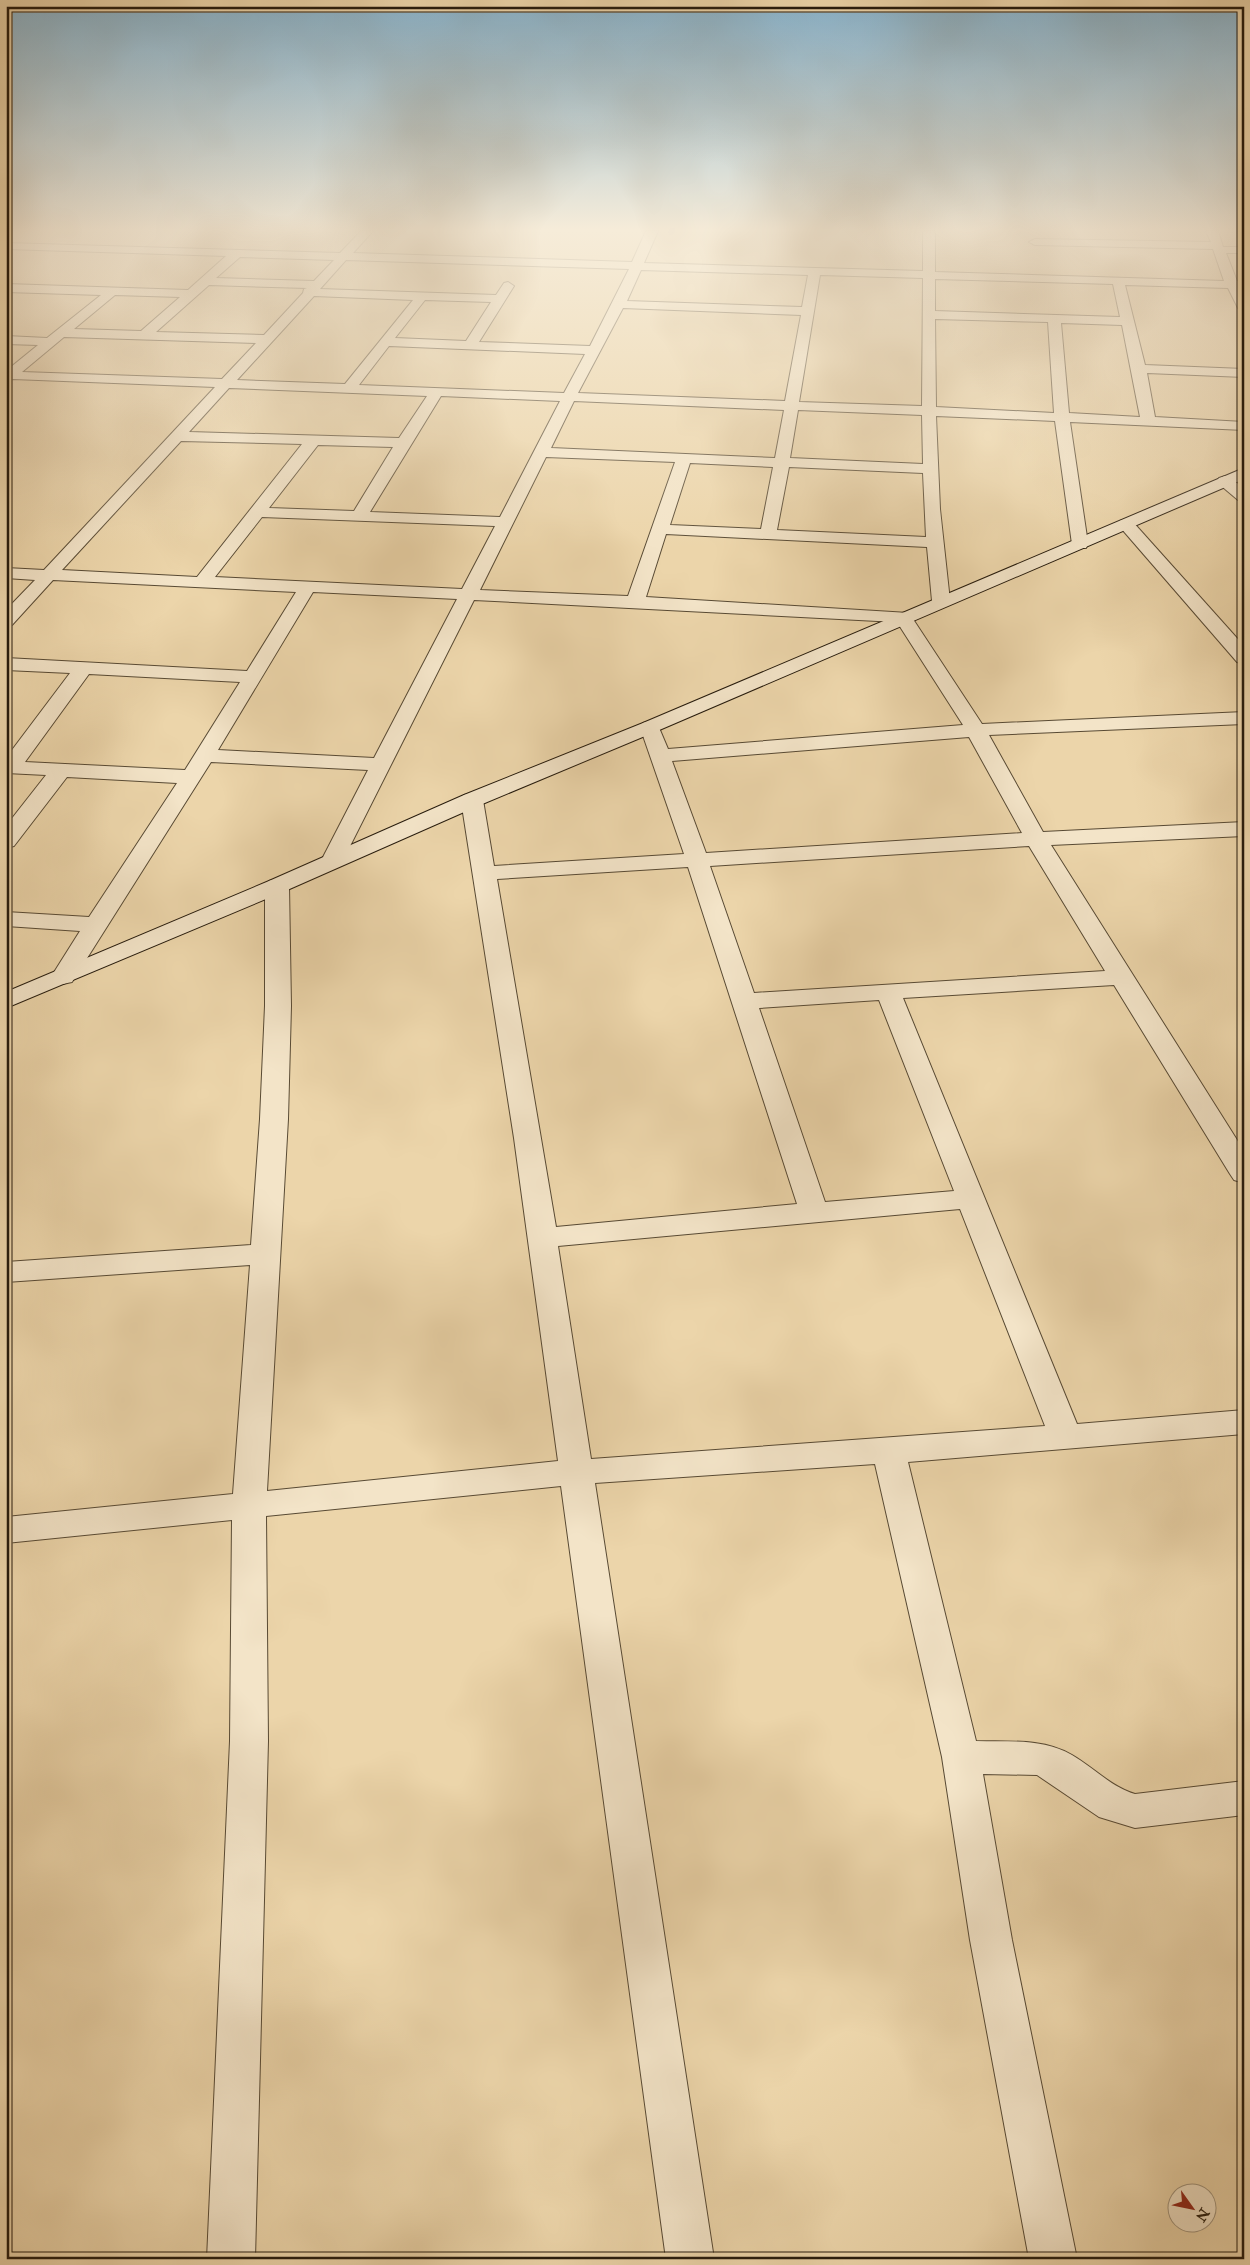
<svg xmlns="http://www.w3.org/2000/svg" width="1250" height="2265" font-family="'IM FELL Double Pica',serif">
<style>
.lines{fill:none;stroke-linecap:round;stroke-linejoin:round}
.street-casing{stroke:#584a34;stroke-width:2}
.secondary-casing{stroke:#261b0d;stroke-width:2}
.street{fill:#f3e4c8;fill-rule:evenodd}
.secondary{fill:#f3e4c8;fill-rule:evenodd}
</style>
<rect width="100%" height="100%" fill="#ecd5aa"/>
<filter id="stains"><feTurbulence type="fractalNoise" baseFrequency=".004" numOctaves="4"/><feColorMatrix values="0 0 0 0 .2 0 0 0 0 .09 0 0 0 0 .02 0 0 0 .5 -.17"/></filter>
<radialGradient id="worn" r=".72"><stop offset=".6" stop-color="#630" stop-opacity="0"/><stop offset="1" stop-color="#630" stop-opacity=".3"/></radialGradient>
<g class="lines">
<g class="street-casing">
<g id="street">
<path d="M361,231H373L353,253L632,262L646,231H658L644,263L923,271V231H935V272L1224,281L1213,249L1035,245L1029,242L1035,239L1211,242L1206,231H1218L1223,247H1244V253H1226L1237,281H1244V289H1240L1244,296V312L1238,308L1228,288L1125,285L1145,365L1244,369V377L1147,373L1155,417L1244,422V430L1070,422L1088,544L1086,548H1074L1072,544L1055,421L936,416L940,509L950,601L947,605H935L932,601L927,547L666,534L646,597L909,613L982,724L1244,712V724L989,735L1043,832L1244,822V836L1051,845L1244,1151V1183L1234,1180L1230,1174L1114,985L903,998L1077,1424L1244,1410V1434L908,1462L976,1741C1009,1742 1043,1738 1072,1755C1093,1767 1111,1787 1135,1794L1244,1781V1815L1135,1828L1099,1817L1037,1775L983,1774L1012,1940L1077,2259H1029L970,1940L942,1757L875,1464L595,1483L714,2259H666L561,1486L266,1516L268,1741L255,2259H207L230,1741L232,1520L6,1543V1517L233,1494L250,1265L6,1282V1262L251,1245L260,1119L265,1006V886L269,881L277,879L285,881L289,886L291,1006L288,1119L267,1491L558,1461L514,1138L461,800L464,795L472,794L480,795L483,800L494,866L684,854L640,727L643,723L650,721L657,723L668,749L963,725L897,622L474,600L340,866L332,868L324,866L321,861L368,770L211,762L72,982L63,984L54,982L51,977L80,931L6,926V912L89,917L177,783L67,777L14,846L6,848V826L46,775L6,773V758L70,673L6,670V658L247,671L296,592L53,580L12,625L6,626V610L35,580L6,578V568L44,570L215,387L13,379L6,382V371L38,345L6,344V336L47,338L101,295L6,292V284L188,290L226,256L6,249V243L340,253ZM240,257L334,260L314,281L216,278ZM346,260L629,269L590,346L479,342L514,286L508,282L504,283L496,295L320,289ZM641,270L808,275L802,307L627,301ZM820,275L923,278L922,406L799,402ZM935,279L1113,284L1120,317L935,311ZM209,285L307,288L304,289L303,293L264,335L156,332ZM115,295L180,297L141,331L74,329ZM314,296L413,300L345,384L237,380ZM425,300L491,302L466,341L395,338ZM623,308L801,315L785,401L578,393ZM935,319L1048,322L1054,413L936,407ZM1061,323L1122,325L1140,417L1069,413ZM64,337L256,343L222,379L22,372ZM389,346L585,354L564,393L359,385ZM229,388L427,396L399,438L189,432ZM441,396L560,401L500,517L370,512ZM574,401L784,410L775,458L551,448ZM798,410L922,415L923,464L790,458ZM181,441L302,444L197,577L62,570ZM318,445L393,447L354,511L269,508ZM546,457L675,462L628,596L480,590ZM690,463L773,467L761,529L670,525ZM789,467L923,473L926,537L777,530ZM262,517L495,526L462,589L215,577ZM313,592L457,599L374,758L218,750ZM89,674L240,682L185,770L25,762ZM969,737L1022,833L706,853L672,761ZM1029,846L1105,971L754,993L710,866ZM688,867L797,1204L556,1227L497,879ZM879,1000L954,1191L825,1202L759,1008ZM960,1209L1045,1426L591,1459L558,1246Z"/>
<polygon points="1225,476 1231,478 1244,489 1244,502 1238,500 1219,484 1217,481 1219,478"/>
<polygon points="1126,519 1132,521 1244,646 1244,664 1237,662 1120,527 1118,524 1120,521"/>
</g>
</g>
<g class="secondary-casing">
<polygon id="secondary" points="1244,468 1244,479 657,731 480,805 285,891 6,1008 6,992 269,881 464,795 643,723"/>
</g>
<use href="#street" class="street"/>
<use href="#secondary" class="secondary"/>
</g>
<linearGradient id="sky" x2="0" y2="1"><stop stop-color="#89b6d1"/><stop offset="0.42" stop-color="#f6ecd9"/><stop offset="1" stop-color="#f6ecd9" stop-opacity="0"/></linearGradient>
<rect width="1250" height="548" fill="url(#sky)"/>
<rect width="1250" height="2265" fill="none" stroke="#ecd5aa" stroke-width="25"/>
<rect x="8" y="8" width="1235" height="2250" fill="none" stroke="#261b0d" stroke-width="2.5"/>
<rect x="12" y="12" width="1225" height="2240" fill="none" stroke="#261b0d"/>
<g transform="translate(1192 2208) rotate(123)"><circle r="24" fill="#f3e4c8" stroke="#a1947d"/>
<path d="M0-4L9 19L0 12L-9 19Z" fill="#8f2418"/>
<text y="-8" font-size="14" font-weight="bold" text-anchor="middle" fill="#261b0d">N</text>
</g>
<rect width="100%" height="100%" filter="url(#stains)"/>
<rect width="100%" height="100%" fill="url(#worn)"/>
</svg>
